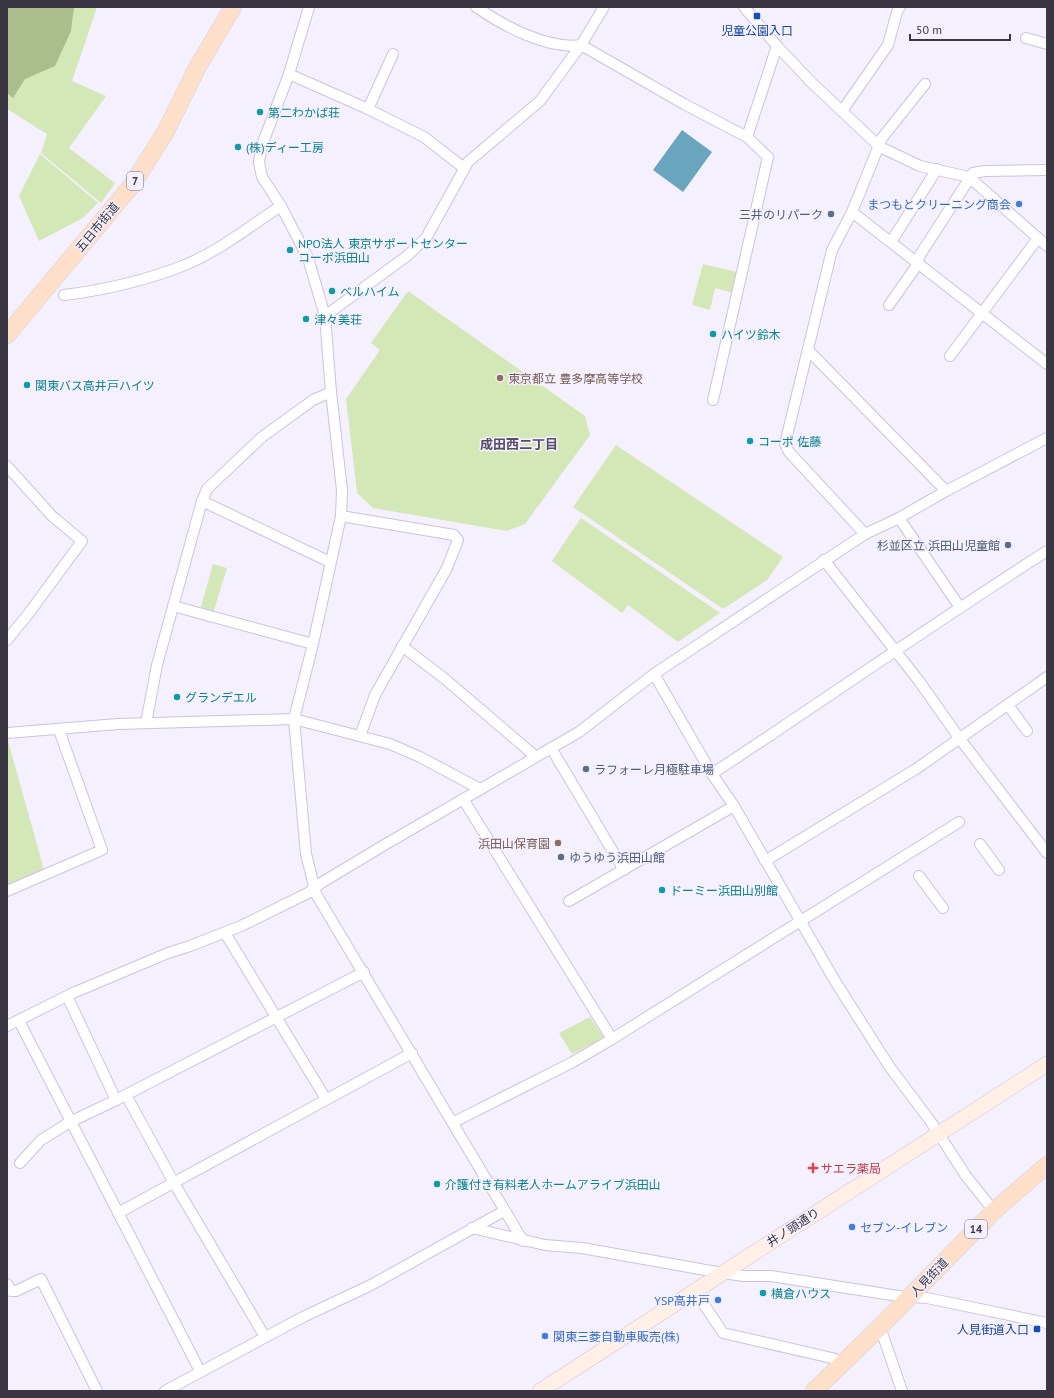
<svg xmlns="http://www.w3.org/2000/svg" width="1054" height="1398" font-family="'PT Sans','Noto Sans JP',sans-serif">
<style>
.green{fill:#d4e7b7}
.forest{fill:#aabd8b}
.water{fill:#69a5bd}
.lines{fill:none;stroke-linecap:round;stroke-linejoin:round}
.minor-casing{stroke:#cec1e2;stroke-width:12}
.secondary-casing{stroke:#cec1e2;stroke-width:16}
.primary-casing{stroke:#d4d3d6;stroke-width:18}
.minor{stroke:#fff;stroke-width:10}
.secondary{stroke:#ffefe4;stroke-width:15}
.primary{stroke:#fedfca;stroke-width:17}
.transit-dot{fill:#1a4fb4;stroke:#f5f0fe;stroke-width:1.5}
.culture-dot{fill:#0f9aa8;stroke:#f5f0fe;stroke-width:1.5}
.shop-dot{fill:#3f7fe0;stroke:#f5f0fe;stroke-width:1.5}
.service-dot{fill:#5c6f8a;stroke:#f5f0fe;stroke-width:1.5}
.education-dot{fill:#8d6e63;stroke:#f5f0fe;stroke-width:1.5}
.health-dot{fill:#e0444e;stroke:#f5f0fe;stroke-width:1.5}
.labels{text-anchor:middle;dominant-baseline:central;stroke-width:3;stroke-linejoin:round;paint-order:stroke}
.shield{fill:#f5f0fe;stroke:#736e7b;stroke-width:1}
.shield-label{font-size:11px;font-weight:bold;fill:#3b3643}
.transit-label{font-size:12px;fill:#164399;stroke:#f5f0fe}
.culture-label{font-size:12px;fill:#0d838f;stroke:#f5f0fe;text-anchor:start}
.shop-label{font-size:12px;fill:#366cbe;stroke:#f5f0fe;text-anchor:end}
.service-label{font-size:12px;fill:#4e5e75;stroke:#f5f0fe;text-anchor:end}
.street-label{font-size:12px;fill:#3b3643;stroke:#f5f0fe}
.education-label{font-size:12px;fill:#785e54;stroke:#f5f0fe;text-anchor:start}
.health-label{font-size:12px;fill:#be3a42;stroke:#f5f0fe;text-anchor:start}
.neighbourhood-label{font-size:13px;font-weight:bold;fill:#574c68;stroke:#f5f0fe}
</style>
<rect width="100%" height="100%" fill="#f5f0fe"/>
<g class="green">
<polygon points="7,7 97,7 72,81 106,96 69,148 115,183 101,203 41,153 47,134 7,109"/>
<polygon points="40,154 98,203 83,218 39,241 19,196"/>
<polygon points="703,264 737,272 733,293 715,288 710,310 692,305"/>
<polygon points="408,291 585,416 590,435 525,524 507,531 373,508 357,493 346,399 380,350 371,343"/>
<polygon points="616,445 783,557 767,580 723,609 573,507"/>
<polygon points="581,518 720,613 678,642 628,605 622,613 552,561"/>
<polygon points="213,564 227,568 213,613 200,610"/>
<polygon points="7,737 44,870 7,886"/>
<polygon points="590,1017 604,1038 572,1054 559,1033"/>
</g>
<polygon class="forest" points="7,7 74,7 71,31 55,66 25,79 13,98 7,93"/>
<polygon class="water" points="682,130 712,152 683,192 653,170"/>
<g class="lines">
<g class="minor-casing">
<g id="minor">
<polyline points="309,7 289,74 262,145 259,162 262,177 281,206 308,258 325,316 331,392 342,490 341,516 313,644 294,719 306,854 316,894 523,1241"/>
<path d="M476,7C502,25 548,50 581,45L684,104L747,137L768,157L713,400"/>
<polyline points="744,7 777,46 811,82 880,147 920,166 969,177 1047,246"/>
<polyline points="1026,38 1047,44"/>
<polyline points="289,74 368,109 424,137 464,168"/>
<polyline points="368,109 393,54"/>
<polyline points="842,111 888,45 897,12 900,7"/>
<polyline points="747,137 777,46"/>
<polyline points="852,212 1047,364"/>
<polyline points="891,242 937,169"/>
<path d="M64,295C105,290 147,280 185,265C219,251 250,226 281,206"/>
<polyline points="889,305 915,268 920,255 973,173 985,171 1047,170"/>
<polyline points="325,316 407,256 426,238 468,162 540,101 581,45 604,7"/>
<polyline points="808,350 946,491"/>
<polyline points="950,356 1038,238"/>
<polyline points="7,466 52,516 82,541 29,613 7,640"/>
<polyline points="202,501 330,562"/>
<polyline points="341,516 454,535 458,540 447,568 375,695 360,736"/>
<polyline points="899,518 959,606"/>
<polyline points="865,534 789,452 785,444 832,250 852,212 882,138 925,84"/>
<polyline points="824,560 919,681 960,739 1047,853"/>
<polyline points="173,606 313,644"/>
<polyline points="402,646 445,679 535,756"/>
<polyline points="654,674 712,774 734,806 835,981 889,1066 931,1122 966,1176 994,1211"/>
<polyline points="1008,705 1027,731"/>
<polyline points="146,723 157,665 202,501 207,489 262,437 313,400 331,392"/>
<polyline points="7,733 118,724 294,719 390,744 420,757 480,789"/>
<polyline points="551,748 624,870"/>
<path d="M712,774C824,700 934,623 1047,551"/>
<polyline points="463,799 612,1039"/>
<polyline points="980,844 999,870"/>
<polyline points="765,861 916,769 1047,677"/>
<polyline points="919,876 943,908"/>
<polyline points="7,891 102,850 59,730"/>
<polyline points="569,901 734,806"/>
<polyline points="225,933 326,1099"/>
<polyline points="68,998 116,1100"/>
<polyline points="19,1021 200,1371"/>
<polyline points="7,1026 73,993 168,953 190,946 241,926 308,893 321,883 386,844 579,732 654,674 865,534 899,518 946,491 1047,438"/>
<polyline points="126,1095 174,1183 265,1337"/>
<polyline points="454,1122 573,1062 612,1039 959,822"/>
<polyline points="20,1163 41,1140 70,1122 116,1100 364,972"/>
<polyline points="118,1213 412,1053"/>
<polyline points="472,1228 545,1245 582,1248 722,1273 744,1276 771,1276 898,1296 927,1298 1047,1323"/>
<polyline points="7,1284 11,1291 16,1291 41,1279 97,1391"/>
<polyline points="695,1291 723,1333 836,1359"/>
<polyline points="880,1327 902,1391"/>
<polyline points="165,1391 303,1317 371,1285 504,1211"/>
</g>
</g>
<g class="secondary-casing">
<polyline id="secondary" points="540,1391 1047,1064"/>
</g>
<g class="primary-casing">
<g id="primary">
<polyline points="7,335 132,185 166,131 197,68 233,7"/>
<polyline points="814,1391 880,1327 994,1211 1047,1165"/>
</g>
</g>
<use href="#minor" class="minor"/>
<use href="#secondary" class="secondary"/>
<use href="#primary" class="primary"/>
</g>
<g class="transit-dot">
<rect x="753" y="12" width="8" height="8" rx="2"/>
<rect x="1033" y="1325" width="8" height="8" rx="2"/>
</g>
<g class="culture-dot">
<circle cx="260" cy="112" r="4"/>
<circle cx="238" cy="147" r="4"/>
<circle cx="290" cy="250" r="4"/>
<circle cx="332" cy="291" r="4"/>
<circle cx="306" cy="319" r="4"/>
<circle cx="713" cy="334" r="4"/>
<circle cx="27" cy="385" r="4"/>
<circle cx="750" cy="441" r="4"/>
<circle cx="177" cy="697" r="4"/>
<circle cx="662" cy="890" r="4"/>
<circle cx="437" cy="1184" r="4"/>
<circle cx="763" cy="1293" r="4"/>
</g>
<g class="shop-dot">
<circle cx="1019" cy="204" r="4"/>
<circle cx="852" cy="1227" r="4"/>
<circle cx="718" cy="1300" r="4"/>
<circle cx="545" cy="1336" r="4"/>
</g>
<g class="service-dot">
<circle cx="831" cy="214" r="4"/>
<circle cx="1008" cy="545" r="4"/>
<circle cx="586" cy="769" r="4"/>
<circle cx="561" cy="857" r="4"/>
</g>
<g class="education-dot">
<circle cx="500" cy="378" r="4"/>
<circle cx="558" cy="843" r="4"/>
</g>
<path class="health-dot" d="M811 1162h4v4h4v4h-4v4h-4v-4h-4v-4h4z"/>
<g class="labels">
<g class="shield">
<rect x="127" y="172" width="16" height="18" rx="3"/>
<rect x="965" y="1220" width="22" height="18" rx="3"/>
</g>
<g class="shield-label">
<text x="135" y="181">7</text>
<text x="976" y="1229">14</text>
</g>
<g class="transit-label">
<text x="757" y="30">児童公園入口</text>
<text x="1029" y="1329" text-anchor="end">人見街道入口</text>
</g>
<g class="culture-label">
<text x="268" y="112">第二わかば荘</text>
<text x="246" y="147">(株)ディー工房</text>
<text x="298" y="243">NPO法人 東京サポートセンター<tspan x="298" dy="14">コーポ浜田山</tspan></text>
<text x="340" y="291">ベルハイム</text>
<text x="314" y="319">津々美荘</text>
<text x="721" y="334">ハイツ鈴木</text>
<text x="35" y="385">関東バス高井戸ハイツ</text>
<text x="758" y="441">コーポ 佐藤</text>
<text x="185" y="697">グランデエル</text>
<text x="670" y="890">ドーミー浜田山別館</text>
<text x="445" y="1184">介護付き有料老人ホームアライブ浜田山</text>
<text x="771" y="1293">横倉ハウス</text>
</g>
<g class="shop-label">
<text x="1011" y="204">まつもとクリーニング商会</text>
<text x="860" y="1227" text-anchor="start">セブン-イレブン</text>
<text x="710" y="1300">YSP高井戸</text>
<text x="553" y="1336" text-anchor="start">関東三菱自動車販売(株)</text>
</g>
<g class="service-label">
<text x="823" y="214">三井のリパーク</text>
<text x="1000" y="545">杉並区立 浜田山児童館</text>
<text x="594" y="769" text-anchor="start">ラフォーレ月極駐車場</text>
<text x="569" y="857" text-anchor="start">ゆうゆう浜田山館</text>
</g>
<g class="street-label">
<text transform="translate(97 227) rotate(-50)">五日市街道</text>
<text transform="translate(793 1227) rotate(-33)">井ノ頭通り</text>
<text transform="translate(929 1277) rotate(-46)">人見街道</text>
</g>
<g class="education-label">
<text x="508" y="378">東京都立 豊多摩高等学校</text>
<text x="550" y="843" text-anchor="end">浜田山保育園</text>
</g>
<g class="health-label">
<text x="821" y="1168">サエラ薬局</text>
</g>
<g class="neighbourhood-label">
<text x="519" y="444">成田西二丁目</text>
</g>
</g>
<rect width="1054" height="1398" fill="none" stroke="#3b3643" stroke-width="16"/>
<path d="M910 34v6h100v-6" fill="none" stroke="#3b3643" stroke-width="2"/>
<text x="916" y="34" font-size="12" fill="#3b3643" stroke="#f5f0fe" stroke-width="3" paint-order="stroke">50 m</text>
</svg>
